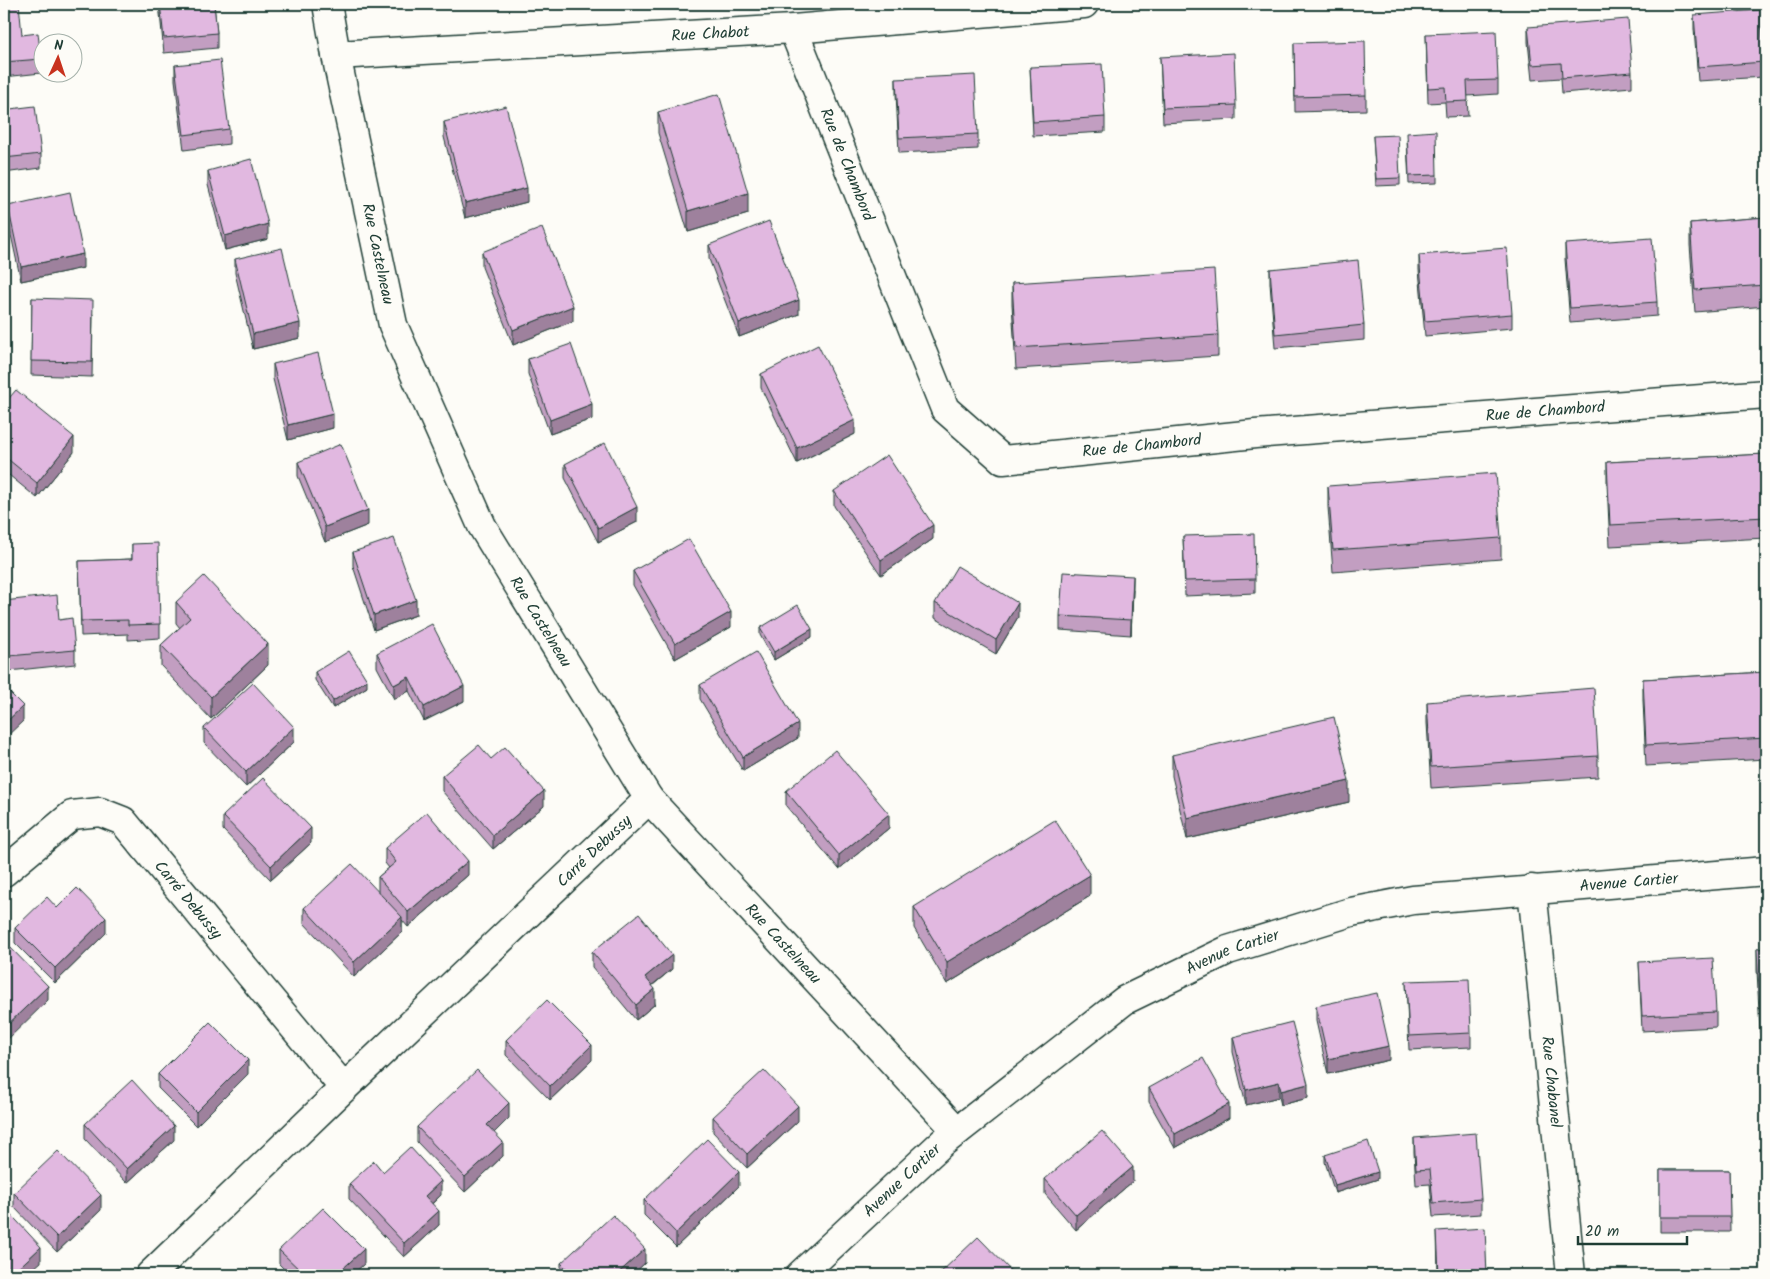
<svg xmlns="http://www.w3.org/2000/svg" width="1770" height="1279" font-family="Kalam,sans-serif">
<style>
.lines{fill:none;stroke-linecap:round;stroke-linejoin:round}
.minor-casing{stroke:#1f3d34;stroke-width:31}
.minor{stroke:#fdfcf7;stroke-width:28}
.wall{fill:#c29ec1;stroke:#1f3d34}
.shaded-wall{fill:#9e819d;stroke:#1f3d34}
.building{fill:#e1b8e0;stroke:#1f3d34}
.labels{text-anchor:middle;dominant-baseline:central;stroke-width:5;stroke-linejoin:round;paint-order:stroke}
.street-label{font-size:16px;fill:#1f3d34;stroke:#fdfcf7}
</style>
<rect width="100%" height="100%" fill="#fdfcf7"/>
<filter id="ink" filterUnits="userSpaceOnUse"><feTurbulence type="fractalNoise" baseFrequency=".02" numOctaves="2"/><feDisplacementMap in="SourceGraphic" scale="10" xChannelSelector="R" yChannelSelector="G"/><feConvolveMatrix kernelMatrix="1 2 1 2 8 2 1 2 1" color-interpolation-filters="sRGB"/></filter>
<g filter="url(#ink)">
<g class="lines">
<g class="minor-casing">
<g id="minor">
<path id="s1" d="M327,4L336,55L393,325L482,526L649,799L957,1131"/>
<path id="s2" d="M793,29L945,409L1003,460L1255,434L1766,394"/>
<path id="s3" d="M336,55L793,29L1084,4"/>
<path id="s4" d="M4,872L72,815L100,812L123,821L344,1088"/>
<path id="s5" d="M1532,889L1571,1275"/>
<path id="s6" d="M150,1275L344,1088L649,799"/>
<path id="s7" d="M800,1275L942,1143L1125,1000L1228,950L1351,912L1413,900L1766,871"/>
</g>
</g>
<use href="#minor" class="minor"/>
</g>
<g class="wall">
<polygon points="4,4 22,35 41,59 41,73 4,77"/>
<polygon points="159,4 214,4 217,33 217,48 164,53"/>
<polygon points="1694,15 1764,62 1764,77 1698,81 1694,29"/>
<polygon points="1528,27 1632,72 1632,87 1562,93 1561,78 1532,80 1528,42"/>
<polygon points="1426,34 1498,80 1498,94 1467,96 1468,116 1446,117 1445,102 1428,103"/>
<polygon points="1294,43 1366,95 1366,110 1295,112"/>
<polygon points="1160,57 1236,105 1236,119 1163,123"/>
<polygon points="175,65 229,129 229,144 184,150 175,80"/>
<polygon points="1030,67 1105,117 1105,132 1033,136"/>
<polygon points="896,79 978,134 978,149 899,153 896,93"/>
<polygon points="4,88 10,109 41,154 41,168 4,173"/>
<polygon points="658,112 748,214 688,232 658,133"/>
<polygon points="444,122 527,202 465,218 444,137"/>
<polygon points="1373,136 1400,178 1400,185 1376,186"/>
<polygon points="1407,140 1437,175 1437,183 1409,184"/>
<polygon points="208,171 268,239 225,250 208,185"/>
<polygon points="8,206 83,268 21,281 8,221"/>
<polygon points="1766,217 1766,306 1695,312 1690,245 1690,223"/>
<polygon points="1565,244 1657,302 1657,316 1570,323 1565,259"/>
<polygon points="709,245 799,314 739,337 709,259"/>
<polygon points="482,252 573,321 513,345 482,267"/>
<polygon points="1419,255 1512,314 1512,328 1425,336 1419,270"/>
<polygon points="235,259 300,338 253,349 235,273"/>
<polygon points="1270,269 1364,325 1364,340 1275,348 1270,283"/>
<polygon points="1012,283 1218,335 1218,356 1016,369 1012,304"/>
<polygon points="32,298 93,314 92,377 31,375"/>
<polygon points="528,359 592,419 550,434 528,374"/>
<polygon points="273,364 333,428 288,440 273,379"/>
<polygon points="761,374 855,434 797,463 761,388"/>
<polygon points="4,404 74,452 37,498 4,471"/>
<polygon points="1766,454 1766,538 1610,546 1607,483 1607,462"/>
<polygon points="298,462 368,525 325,542 298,476"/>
<polygon points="565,464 637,522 598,542 565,478"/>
<polygon points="1328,486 1501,538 1501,559 1333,572 1328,507"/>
<polygon points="834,491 933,539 881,575 834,506"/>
<polygon points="1183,536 1255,579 1255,593 1185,596"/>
<polygon points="132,544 160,624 160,638 128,640 128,634 81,636 79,561 132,559"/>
<polygon points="353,552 416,615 374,630 353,566"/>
<polygon points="633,571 731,627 675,659 633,585"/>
<polygon points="1133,590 1131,635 1060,630 1060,616"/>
<polygon points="4,601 59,620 75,650 75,664 9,671 4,616"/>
<polygon points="176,602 268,665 211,719 161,666 161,645 180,628 176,623"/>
<polygon points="935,603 1018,617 996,654 935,618"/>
<polygon points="760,628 812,637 774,660 760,635"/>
<polygon points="377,653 464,701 424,721 409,691 394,699 377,667"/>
<polygon points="315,672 367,687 333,708 315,680"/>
<polygon points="1766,672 1766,759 1646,766 1643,700 1643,679"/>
<polygon points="700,685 798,738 743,771 700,699"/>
<polygon points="1427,702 1598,756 1598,777 1431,788 1427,723"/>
<polygon points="204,728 294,742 246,787 204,743"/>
<polygon points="1172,755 1349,802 1187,839 1172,776"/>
<polygon points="491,759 544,806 493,849 442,791 442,776"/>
<polygon points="786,791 889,828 839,869 786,806"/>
<polygon points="223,816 311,843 271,880 223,830"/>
<polygon points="385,848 468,875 408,927 402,920 402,932 354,977 304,923 304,908 378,892 378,877 389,868 385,863"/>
<polygon points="1090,896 947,984 914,928 914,907"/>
<polygon points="57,908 106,933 55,983 15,943 15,928"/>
<polygon points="1766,948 1766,1033 1760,1033 1757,970 1757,949"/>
<polygon points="592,952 672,969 652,986 655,1004 636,1020 592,967"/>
<polygon points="1639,962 1716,1012 1716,1027 1642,1031"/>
<polygon points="1406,981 1471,1033 1471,1047 1409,1050"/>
<polygon points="1316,1006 1389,1060 1328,1074 1316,1021"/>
<polygon points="1233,1037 1308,1098 1281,1105 1279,1097 1246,1105 1233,1052"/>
<polygon points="506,1040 592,1060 550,1100 506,1055"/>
<polygon points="158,1074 248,1074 196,1126 158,1088"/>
<polygon points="1149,1088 1229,1118 1175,1148 1149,1102"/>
<polygon points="713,1117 798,1121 747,1168 713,1132"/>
<polygon points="509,1118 494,1133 503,1156 465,1192 417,1142 417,1127"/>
<polygon points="85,1124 174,1140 127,1183 85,1139"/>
<polygon points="1414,1138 1481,1199 1481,1214 1433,1217 1430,1184 1416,1185 1414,1152"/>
<polygon points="1325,1155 1378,1179 1335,1193 1325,1162"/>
<polygon points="1660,1170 1729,1170 1730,1232 1660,1232"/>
<polygon points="383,1172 441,1195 432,1204 439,1225 404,1257 349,1199 349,1184"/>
<polygon points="1045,1179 1133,1181 1076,1230 1045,1194"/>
<polygon points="739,1186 676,1247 644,1215 644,1200"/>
<polygon points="14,1193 101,1210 57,1252 14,1207"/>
<polygon points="1437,1231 1487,1275 1438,1275"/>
<polygon points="279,1250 364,1264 352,1275 290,1275 279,1264"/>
<polygon points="561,1263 645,1263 632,1275 561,1275"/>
</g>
<g class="shaded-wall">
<polygon points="527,188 527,202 465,218 465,203"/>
<polygon points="748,193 748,214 688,232 688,211"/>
<polygon points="268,224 268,239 225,250 225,236"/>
<polygon points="83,254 83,268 21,281 21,267"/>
<polygon points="799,300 799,314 739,337 739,323"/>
<polygon points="573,306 573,321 513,345 513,330"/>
<polygon points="300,323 300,338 253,349 253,334"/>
<polygon points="592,404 592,419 550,434 550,420"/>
<polygon points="333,414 333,428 288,440 288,425"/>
<polygon points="855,420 855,434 797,463 797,448"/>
<polygon points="74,437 74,452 37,498 37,483"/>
<polygon points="637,507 637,522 598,542 598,528"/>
<polygon points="368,510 368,525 325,542 325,527"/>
<polygon points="933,525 933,539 881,575 881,560"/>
<polygon points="1133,576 1133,590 1131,635 1131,620"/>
<polygon points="416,600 416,615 374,630 374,615"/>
<polygon points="1018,603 1018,617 996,654 996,640"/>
<polygon points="731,612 731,627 675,659 675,644"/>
<polygon points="812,629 812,637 774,660 774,652"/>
<polygon points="268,644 268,665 211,719 211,697"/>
<polygon points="409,677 409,691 394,699 394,685"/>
<polygon points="367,680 367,687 333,708 333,701"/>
<polygon points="464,686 464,701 424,721 424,707"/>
<polygon points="23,706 23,721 4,739 4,724"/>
<polygon points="798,724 798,738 743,771 743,757"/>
<polygon points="294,727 294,742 246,787 246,772"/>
<polygon points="1349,781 1349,802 1187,839 1187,818"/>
<polygon points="544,791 544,806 493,849 493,835"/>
<polygon points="889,814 889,828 839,869 839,855"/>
<polygon points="311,828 311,843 271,880 271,866"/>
<polygon points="468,861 468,875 408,927 408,912"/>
<polygon points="1090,875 1090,896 947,984 947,962"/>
<polygon points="402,917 402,932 354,977 354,962"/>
<polygon points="106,918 106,933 55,983 55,968"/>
<polygon points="672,955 672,969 645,991 645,977"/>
<polygon points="48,986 48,1000 4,1043 4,1028"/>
<polygon points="655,989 655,1004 636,1020 636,1005"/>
<polygon points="592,1045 592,1060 550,1100 550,1086"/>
<polygon points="1389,1046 1389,1060 1328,1074 1328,1059"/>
<polygon points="248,1060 248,1074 196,1126 196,1112"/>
<polygon points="1279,1082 1279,1097 1246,1105 1246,1090"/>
<polygon points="1308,1084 1308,1098 1281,1105 1281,1091"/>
<polygon points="509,1103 509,1118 487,1140 487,1125"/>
<polygon points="1229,1104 1229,1118 1175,1148 1175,1134"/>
<polygon points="798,1106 798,1121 747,1168 747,1154"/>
<polygon points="174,1126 174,1140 127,1183 127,1169"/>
<polygon points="503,1142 503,1156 465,1192 465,1177"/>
<polygon points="1133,1167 1133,1181 1076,1230 1076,1215"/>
<polygon points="739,1172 739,1186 676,1247 676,1233"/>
<polygon points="1378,1172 1378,1179 1335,1193 1335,1185"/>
<polygon points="441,1181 441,1195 425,1210 425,1196"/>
<polygon points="101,1195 101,1210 57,1252 57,1237"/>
<polygon points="439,1211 439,1225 404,1257 404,1243"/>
<polygon points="41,1247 41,1262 26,1275 11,1275"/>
<polygon points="364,1249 364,1264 352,1275 336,1275"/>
<polygon points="645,1249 645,1263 632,1275 616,1275"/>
</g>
<g class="building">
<polygon points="4,4 19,4 22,35 38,33 41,59 4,62"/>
<polygon points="160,4 214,4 217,33 164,38"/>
<polygon points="1760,10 1764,62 1698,67 1694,15"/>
<polygon points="1628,19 1632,72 1562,78 1561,63 1532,65 1528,27"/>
<polygon points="1496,31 1498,80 1467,81 1468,101 1446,102 1445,87 1428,88 1426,34"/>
<polygon points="1365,41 1366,95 1295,97 1294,43"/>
<polygon points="1234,53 1236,105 1163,108 1160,57"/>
<polygon points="220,60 229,129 184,135 175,65"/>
<polygon points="1102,64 1105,117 1033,122 1030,67"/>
<polygon points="975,75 978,134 899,138 896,79"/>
<polygon points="7,87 10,109 35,106 41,154 4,158 4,88"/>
<polygon points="719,94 748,193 688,211 658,112"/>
<polygon points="506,106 527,188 465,203 444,122"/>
<polygon points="1436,131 1437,175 1409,176 1407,133"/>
<polygon points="1398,135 1400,178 1376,179 1373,136"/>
<polygon points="251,159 268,224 225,236 208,171"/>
<polygon points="70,192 83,254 21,267 8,206"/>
<polygon points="1766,217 1766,285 1695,290 1690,223"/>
<polygon points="769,221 799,300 739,323 709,245"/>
<polygon points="542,228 573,306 513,330 482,252"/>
<polygon points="1652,238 1657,302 1570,308 1565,244"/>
<polygon points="282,248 300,323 253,334 235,259"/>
<polygon points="1507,248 1512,314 1425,321 1419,255"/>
<polygon points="1358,260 1364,325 1275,334 1270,269"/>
<polygon points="1214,270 1218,335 1016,348 1012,283"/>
<polygon points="32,298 93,300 92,362 31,361"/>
<polygon points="571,344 592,404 550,420 528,359"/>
<polygon points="818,345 855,420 797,448 761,374"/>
<polygon points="318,353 333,414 288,425 273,364"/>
<polygon points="16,390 74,437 37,483 4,456 4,404"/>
<polygon points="605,443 637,507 598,528 565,464"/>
<polygon points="341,444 368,510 325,527 298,462"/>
<polygon points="1766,454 1766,517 1610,525 1607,462"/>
<polygon points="887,455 933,525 881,560 834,491"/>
<polygon points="1496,473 1501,538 1333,550 1328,486"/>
<polygon points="1254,534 1255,579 1185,581 1183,536"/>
<polygon points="394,538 416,600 374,615 353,552"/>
<polygon points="689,539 731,612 675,644 633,571"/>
<polygon points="158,543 160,624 128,625 128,620 81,621 79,561 132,559 132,544"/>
<polygon points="957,566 1018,603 996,640 935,603"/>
<polygon points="1063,572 1133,576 1131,620 1060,616"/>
<polygon points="204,576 268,644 211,697 161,645 190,618 176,602"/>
<polygon points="57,595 59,620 72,618 75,650 9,656 4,601"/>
<polygon points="798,605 812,629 774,652 760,628"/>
<polygon points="432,624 464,686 424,707 409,677 394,685 377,653"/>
<polygon points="349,651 367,680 333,701 315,672"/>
<polygon points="756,652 798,724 743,757 700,685"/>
<polygon points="1766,672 1766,738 1646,745 1643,679"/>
<polygon points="253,683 294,727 246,772 204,728"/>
<polygon points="4,687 23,706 4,724"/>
<polygon points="1594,688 1598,756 1431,767 1427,702"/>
<polygon points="1334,717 1349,781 1187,818 1172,755"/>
<polygon points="479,745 491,759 505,747 544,791 493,835 442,776"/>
<polygon points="835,750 889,814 839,855 786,791"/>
<polygon points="263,778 311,828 271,866 223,816"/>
<polygon points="427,812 468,861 408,912 378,877 396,862 385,848"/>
<polygon points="1055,820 1090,875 947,962 914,907"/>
<polygon points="352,864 402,917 354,962 304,908"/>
<polygon points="77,888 106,918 55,968 15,928 47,897 57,908"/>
<polygon points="639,914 672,955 645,977 655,989 636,1005 592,952"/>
<polygon points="4,941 48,986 4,1028"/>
<polygon points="1766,948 1766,1012 1760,1012 1757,949"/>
<polygon points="1713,958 1716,1012 1642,1016 1639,962"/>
<polygon points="1469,979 1471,1033 1409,1036 1406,981"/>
<polygon points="1377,993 1389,1046 1328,1059 1316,1006"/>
<polygon points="547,1000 592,1045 550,1086 506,1040"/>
<polygon points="210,1022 248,1060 196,1112 158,1074"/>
<polygon points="1292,1022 1308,1084 1281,1091 1279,1082 1246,1090 1233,1037"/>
<polygon points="1203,1058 1229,1104 1175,1134 1149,1088"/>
<polygon points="477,1070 509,1103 487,1125 503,1142 465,1177 417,1127"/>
<polygon points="764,1070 798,1106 747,1154 713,1117"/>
<polygon points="132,1080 174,1126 127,1169 85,1124"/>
<polygon points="1102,1131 1133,1167 1076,1215 1045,1179"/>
<polygon points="1476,1133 1481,1199 1433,1203 1430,1169 1416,1170 1414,1138"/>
<polygon points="707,1139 739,1172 676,1233 644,1200"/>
<polygon points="1368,1141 1378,1172 1335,1185 1325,1155"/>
<polygon points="410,1147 441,1181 425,1196 439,1211 404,1243 349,1184 374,1161 383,1172"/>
<polygon points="58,1151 101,1195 57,1237 14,1193"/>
<polygon points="1660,1170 1729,1170 1730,1217 1660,1217"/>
<polygon points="4,1207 41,1247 11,1275 4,1275"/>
<polygon points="323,1208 364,1249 336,1275 305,1275 279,1250"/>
<polygon points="613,1215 645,1249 616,1275 573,1275 561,1263"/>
<polygon points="1485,1228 1487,1275 1439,1275 1437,1231"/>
<polygon points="978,1237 1015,1275 938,1275"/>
<polygon points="1057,1272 1060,1275 1053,1275"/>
</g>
</g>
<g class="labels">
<g class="street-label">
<text stroke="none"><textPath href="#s3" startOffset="375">Rue Chabot</textPath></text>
<text stroke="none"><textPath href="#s2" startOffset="146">Rue de Chambord</textPath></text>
<text stroke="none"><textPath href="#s1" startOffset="255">Rue Castelneau</textPath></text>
<text stroke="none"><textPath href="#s2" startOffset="1031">Rue de Chambord</textPath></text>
<text stroke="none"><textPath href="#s2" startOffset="626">Rue de Chambord</textPath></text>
<text stroke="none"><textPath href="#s1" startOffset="660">Rue Castelneau</textPath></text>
<text stroke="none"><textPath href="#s6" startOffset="614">Carré Debussy</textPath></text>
<text stroke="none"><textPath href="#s7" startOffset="949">Avenue Cartier</textPath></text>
<text stroke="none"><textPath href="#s4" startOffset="244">Carré Debussy</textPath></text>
<text stroke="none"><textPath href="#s1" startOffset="1065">Rue Castelneau</textPath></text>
<text stroke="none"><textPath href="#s7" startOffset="544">Avenue Cartier</textPath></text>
<text stroke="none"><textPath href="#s5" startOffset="194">Rue Chabanel</textPath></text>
<text stroke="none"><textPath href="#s7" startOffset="139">Avenue Cartier</textPath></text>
</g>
</g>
<rect width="1770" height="1279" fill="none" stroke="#fdfcf7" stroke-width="20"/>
<rect x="10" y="10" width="1750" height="1259" fill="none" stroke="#1f3d34" stroke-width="2" filter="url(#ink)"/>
<g transform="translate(58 58) rotate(3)"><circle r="24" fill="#fdfcf7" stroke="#a4b0a9"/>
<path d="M0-4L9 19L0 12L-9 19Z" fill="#c8321e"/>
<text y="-8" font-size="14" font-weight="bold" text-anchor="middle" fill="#1f3d34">N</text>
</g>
<path d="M1578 1236v8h109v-8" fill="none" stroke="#1f3d34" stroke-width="2.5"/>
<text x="1585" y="1236" font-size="15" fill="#1f3d34" stroke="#fdfcf7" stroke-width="4" paint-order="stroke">20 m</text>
</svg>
